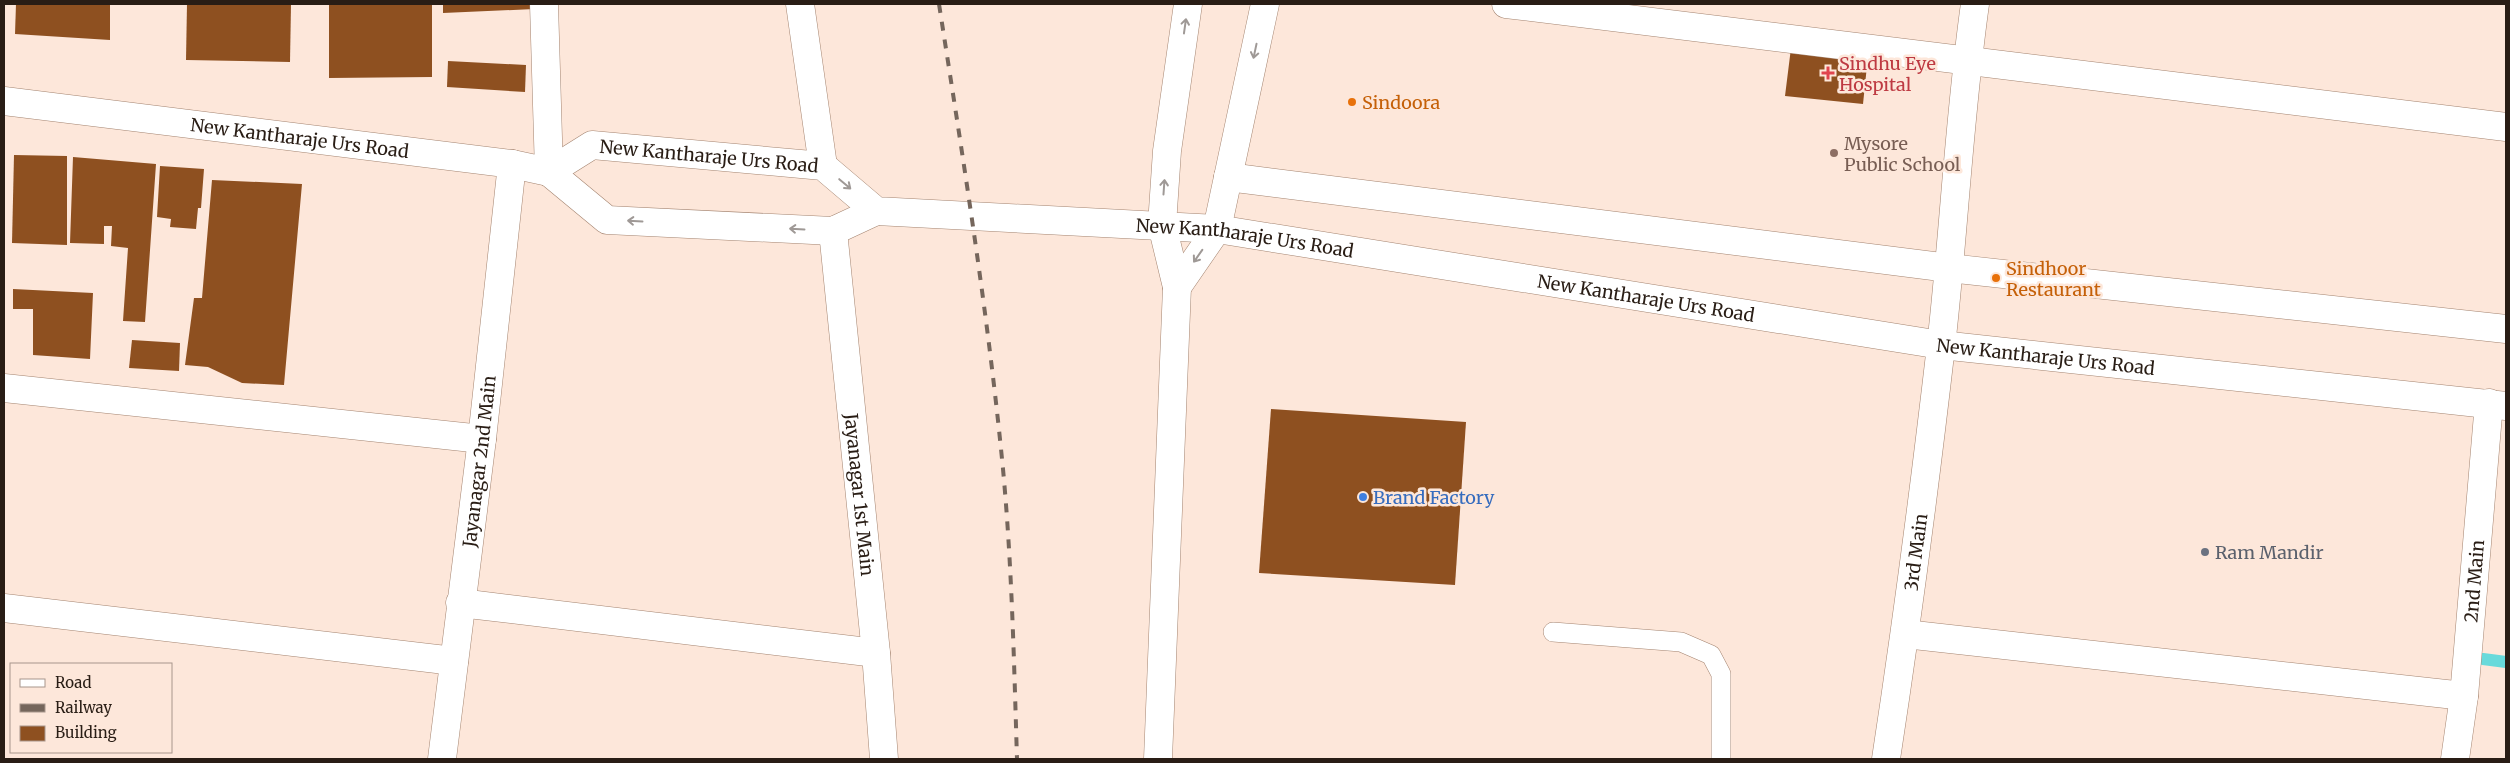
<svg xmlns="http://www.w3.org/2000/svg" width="2510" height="763" font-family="Merriweather,serif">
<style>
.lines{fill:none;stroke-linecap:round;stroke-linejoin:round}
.stream{stroke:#68dadb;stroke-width:12}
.building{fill:#8e5020}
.lane-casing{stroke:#a48470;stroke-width:20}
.street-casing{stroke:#a48470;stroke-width:29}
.secondary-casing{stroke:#a48470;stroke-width:29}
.lane{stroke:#fff;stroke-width:19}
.street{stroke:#fff;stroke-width:28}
.secondary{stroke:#fff;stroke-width:28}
.rail{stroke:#75665c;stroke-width:4;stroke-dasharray:9 9;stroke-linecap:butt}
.oneway{stroke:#9f9996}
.health-dot{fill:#e0444e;stroke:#fde7da;stroke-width:2}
.food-dot{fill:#e8710a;stroke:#fde7da;stroke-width:2}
.education-dot{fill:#8d6e63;stroke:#fde7da;stroke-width:2}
.shop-dot{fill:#3f7fe0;stroke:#fde7da;stroke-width:2}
.worship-dot{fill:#6b7280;stroke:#fde7da;stroke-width:2}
.labels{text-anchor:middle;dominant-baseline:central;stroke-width:5;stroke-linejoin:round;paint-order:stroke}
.health-label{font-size:18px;fill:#be3a42;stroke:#fde7da;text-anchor:start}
.food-label{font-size:18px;fill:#c56008;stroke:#fde7da;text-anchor:start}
.street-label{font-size:18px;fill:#291d15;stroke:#fde7da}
.education-label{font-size:18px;fill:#785e54;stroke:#fde7da;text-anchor:start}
.shop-label{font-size:18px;fill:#366cbe;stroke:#fde7da;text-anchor:start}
.worship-label{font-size:18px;fill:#5b616d;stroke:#fde7da;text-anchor:start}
</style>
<rect width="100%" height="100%" fill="#fde7da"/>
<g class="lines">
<polyline class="stream" points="2483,659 2506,662"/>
</g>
<g class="building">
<polygon points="16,4 110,4 110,40 15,34"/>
<polygon points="187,4 291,4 290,62 186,60"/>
<polygon points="329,4 432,4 432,77 329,78"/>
<polygon points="443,4 534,4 534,9 443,13"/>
<polygon points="1791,48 1868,56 1863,104 1785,96"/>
<polygon points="448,61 526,65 525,92 447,87"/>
<polygon points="14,155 67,156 67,245 12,243"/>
<polygon points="73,157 156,164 145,322 123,321 128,248 111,246 112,226 104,226 104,244 70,243"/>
<polygon points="160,166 204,169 201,208 198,208 196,229 170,227 171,219 157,217"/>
<polygon points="212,180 302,184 284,385 242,383 208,367 185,365 194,298 202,298"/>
<polygon points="13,289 93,293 90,359 33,355 33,309 13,309"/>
<polygon points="132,340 180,343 179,371 129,368"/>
<polygon points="1271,409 1466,422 1455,585 1259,573"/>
</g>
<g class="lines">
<g class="lane-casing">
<polyline id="lane" points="1553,632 1681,642 1711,655 1721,674 1721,759"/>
</g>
<g class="street-casing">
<g id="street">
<polyline points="544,4 549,172"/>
<polyline points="800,4 823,166"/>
<polyline points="1506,4 2506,127"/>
<polyline points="1228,177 1949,268 2506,329"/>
<polyline points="4,388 482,439"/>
<polyline points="460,603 876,653"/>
<polyline points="4,608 454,661"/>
<polyline points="1905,634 2464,696"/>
<path id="s1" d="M442,759L482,439L512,164"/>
<polyline points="1158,759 1177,287"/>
<path id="s2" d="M1886,759C1907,622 1925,484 1941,346C1954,232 1959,117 1975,4"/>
<path id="s3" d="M2455,759L2464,696L2489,403"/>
</g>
</g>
<g class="secondary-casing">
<g id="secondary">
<path id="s4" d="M4,101L512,164L549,172L592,145L823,166L876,211L1217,229L1941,345L2506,406"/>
<polyline points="549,172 607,220 833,231 876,211"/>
<path id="s5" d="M833,231L876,653L884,759"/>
<polyline points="1177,287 1217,229 1265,4"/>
<polyline points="1177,287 1162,225 1167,151 1188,4"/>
</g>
</g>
<use href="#lane" class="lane"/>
<use href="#street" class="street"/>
<use href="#secondary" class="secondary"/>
<path class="rail" d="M939,4C963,158 988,314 1003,469C1012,566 1014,663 1017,759"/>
</g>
<defs><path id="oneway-shaft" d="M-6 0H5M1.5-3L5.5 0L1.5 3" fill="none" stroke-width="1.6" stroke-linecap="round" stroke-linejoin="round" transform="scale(1.25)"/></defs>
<g class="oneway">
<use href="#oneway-shaft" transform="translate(1185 26) rotate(-82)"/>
<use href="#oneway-shaft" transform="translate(1255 51) rotate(102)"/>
<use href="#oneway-shaft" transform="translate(845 184) rotate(40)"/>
<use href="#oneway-shaft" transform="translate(1164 187) rotate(-86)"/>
<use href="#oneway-shaft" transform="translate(635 221) rotate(-177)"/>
<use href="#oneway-shaft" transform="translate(797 229) rotate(-177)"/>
<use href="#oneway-shaft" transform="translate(1198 256) rotate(125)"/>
</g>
<path class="health-dot" d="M1825.5 65.5h5v5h5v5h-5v5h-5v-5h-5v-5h5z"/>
<g class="food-dot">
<circle cx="1352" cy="102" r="5"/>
<circle cx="1996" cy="278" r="5"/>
</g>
<circle class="education-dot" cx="1834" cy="153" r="5"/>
<circle class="shop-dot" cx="1363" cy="497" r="5"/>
<circle class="worship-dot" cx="2205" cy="552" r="5"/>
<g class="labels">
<g class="health-label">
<text x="1839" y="63">Sindhu Eye<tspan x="1839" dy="21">Hospital</tspan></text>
</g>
<g class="food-label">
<text x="1362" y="102">Sindoora</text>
<text x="2006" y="268">Sindhoor<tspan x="2006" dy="21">Restaurant</tspan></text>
</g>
<g class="street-label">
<text stroke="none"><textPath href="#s4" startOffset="298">New Kantharaje Urs Road</textPath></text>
<text stroke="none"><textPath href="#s4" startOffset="718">New Kantharaje Urs Road</textPath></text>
<text stroke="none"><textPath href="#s4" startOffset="1272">New Kantharaje Urs Road</textPath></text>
<text stroke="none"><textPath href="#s4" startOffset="1678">New Kantharaje Urs Road</textPath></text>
<text stroke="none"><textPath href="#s4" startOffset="2082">New Kantharaje Urs Road</textPath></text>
<text stroke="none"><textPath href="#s1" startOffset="300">Jayanagar 2nd Main</textPath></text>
<text stroke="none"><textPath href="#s5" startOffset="265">Jayanagar 1st Main</textPath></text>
<text stroke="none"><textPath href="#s2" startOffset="209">3rd Main</textPath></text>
<text stroke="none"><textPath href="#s3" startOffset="179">2nd Main</textPath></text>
</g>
<g class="education-label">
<text x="1844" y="143">Mysore<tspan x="1844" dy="21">Public School</tspan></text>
</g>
<g class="shop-label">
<text x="1373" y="497">Brand Factory</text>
</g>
<g class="worship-label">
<text x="2215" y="552">Ram Mandir</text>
</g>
</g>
<rect width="2510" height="763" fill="none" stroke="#291d15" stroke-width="10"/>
<rect x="10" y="663" width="162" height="90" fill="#fde7da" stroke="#a8968b"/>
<rect x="20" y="679" width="25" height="8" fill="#ffffff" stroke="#a8968b"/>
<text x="55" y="688" font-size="15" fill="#291d15">Road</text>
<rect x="20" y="704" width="25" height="8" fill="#75665c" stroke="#a8968b"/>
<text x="55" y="713" font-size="15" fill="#291d15">Railway</text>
<rect x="20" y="726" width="25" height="15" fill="#8e5020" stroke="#a8968b"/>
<text x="55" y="738" font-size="15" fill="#291d15">Building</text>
</svg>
